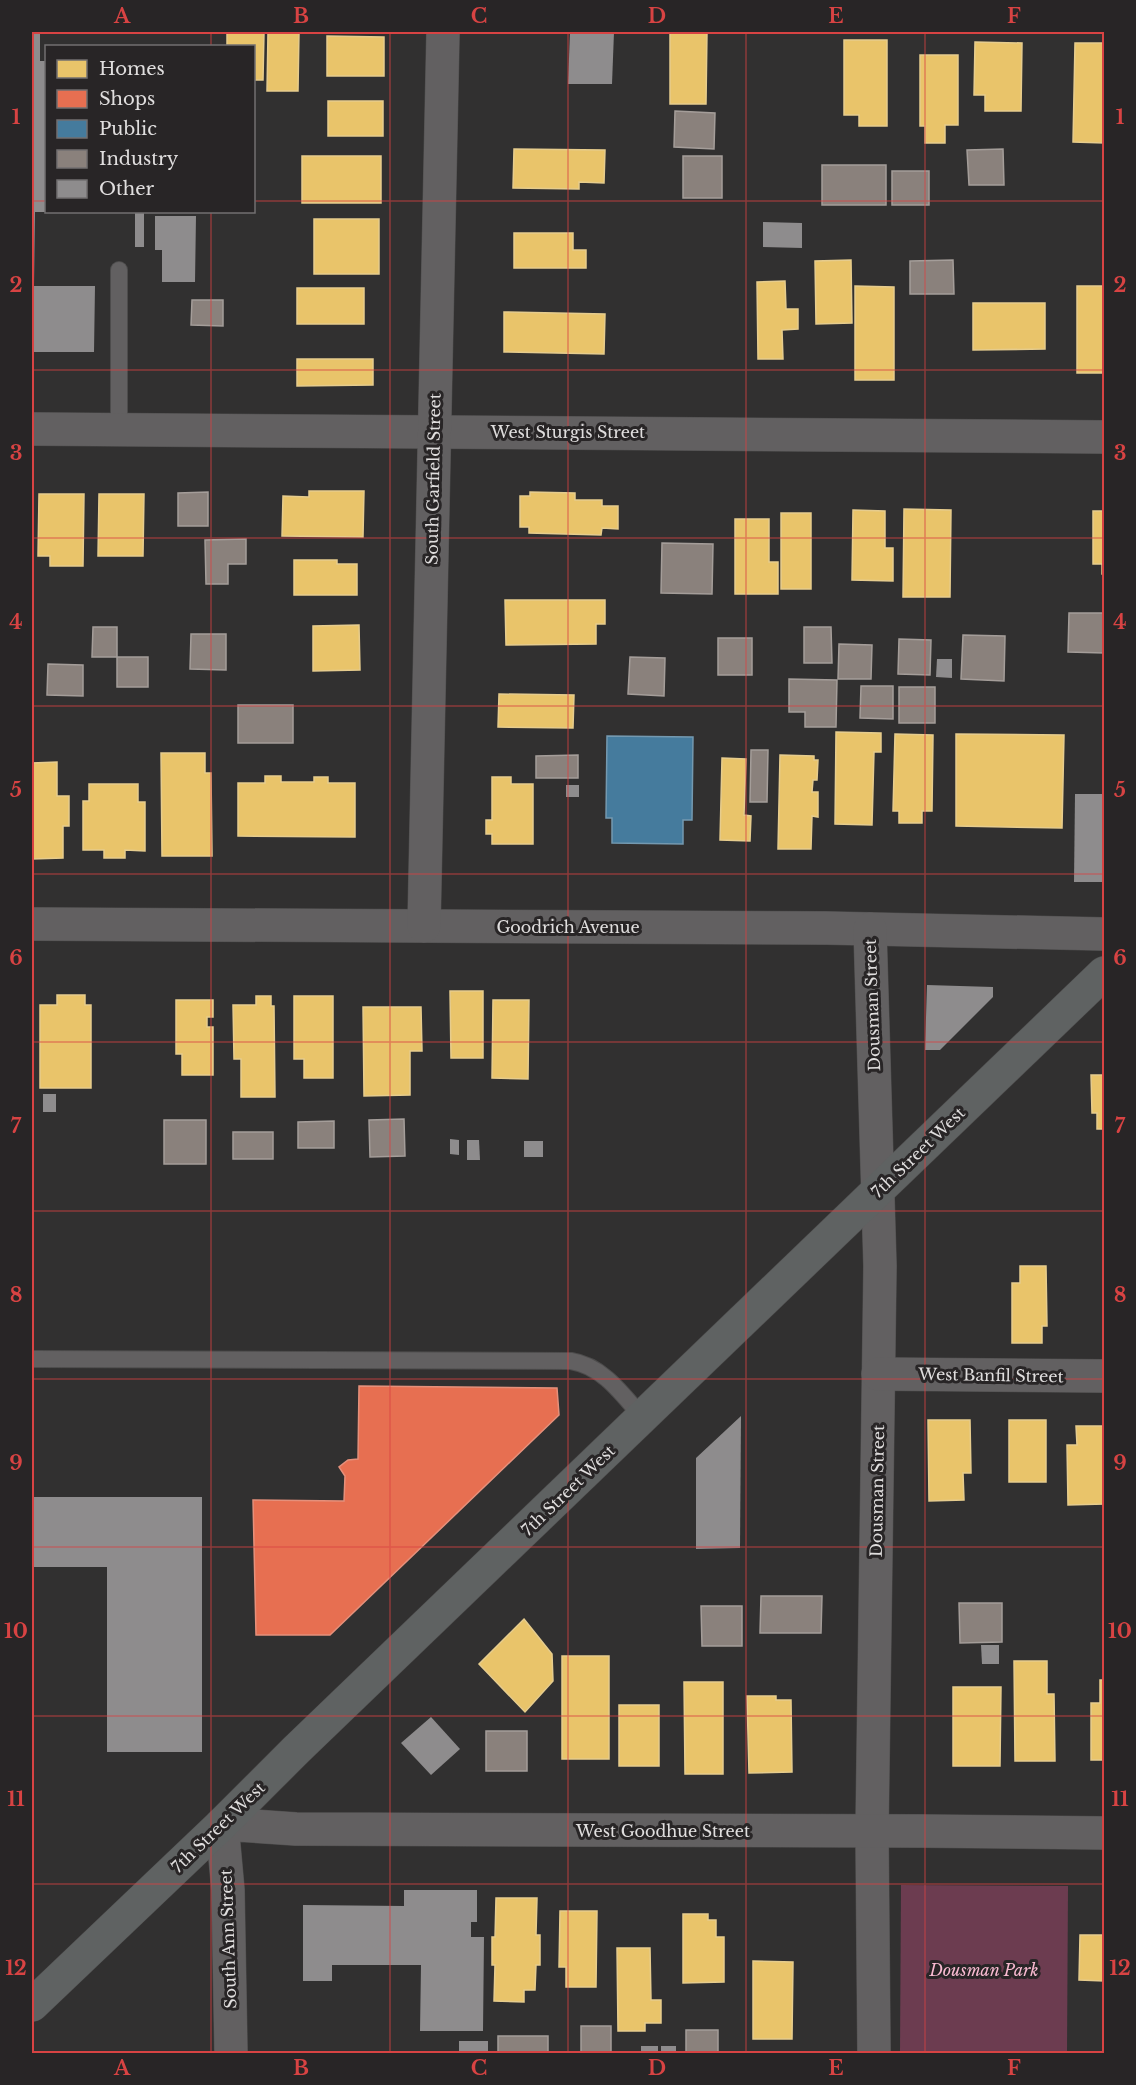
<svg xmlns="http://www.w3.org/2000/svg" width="1136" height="2085" font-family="'Libre Baskerville',serif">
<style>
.green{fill:#6c3c50}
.homes{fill:#e9c46a;stroke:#e6cc8d;stroke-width:1.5}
.shops{fill:#e76f51;stroke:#e5907b;stroke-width:1.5}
.public{fill:#457b9d;stroke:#7499b0;stroke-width:1.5}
.industry{fill:#8a817c;stroke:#a49d99;stroke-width:1.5}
.building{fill:#8e8c8d}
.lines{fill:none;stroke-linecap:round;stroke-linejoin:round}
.service-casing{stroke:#4d4c4c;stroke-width:18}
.minor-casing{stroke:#4d4c4c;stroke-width:34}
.secondary-casing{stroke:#4d4c4c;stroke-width:34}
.service{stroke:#626061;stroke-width:16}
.minor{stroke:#626061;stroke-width:33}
.secondary{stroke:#5f6262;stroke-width:33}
.grid{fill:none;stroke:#d84343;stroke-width:1.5;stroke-opacity:0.55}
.labels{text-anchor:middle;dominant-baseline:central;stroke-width:6;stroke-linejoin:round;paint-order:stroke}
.street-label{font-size:16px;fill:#e0dede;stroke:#282526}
.park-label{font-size:16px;font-style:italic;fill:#f9bad1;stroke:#282526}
.neatline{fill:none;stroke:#d84343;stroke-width:2}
.grid-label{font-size:20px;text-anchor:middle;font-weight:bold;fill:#d84343}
</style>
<rect width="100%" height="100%" fill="#313030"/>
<polygon class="green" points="901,1885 1068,1886 1067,2053 900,2053"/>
<g class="homes">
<polygon points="227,32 264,32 263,80 254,80 254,46 227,46"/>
<polygon points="268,32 299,32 298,91 267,91"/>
<polygon points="670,32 707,32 706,104 670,104"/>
<polygon points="327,36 384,37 384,76 327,76"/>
<polygon points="844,40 887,40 887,126 859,126 859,115 844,115"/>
<polygon points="975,42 1022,43 1021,111 985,111 985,95 974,95"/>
<polygon points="1075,43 1104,43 1104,143 1073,142"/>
<polygon points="920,55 958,55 958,125 945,125 945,143 925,143 925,126 920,126"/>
<rect x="328" y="101" width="55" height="35"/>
<polygon points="514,149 605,150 604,183 579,182 579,189 513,188"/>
<rect x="302" y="156" width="79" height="47"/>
<rect x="314" y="219" width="65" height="55"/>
<polygon points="514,233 573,233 573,250 586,250 586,268 514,268"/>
<polygon points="851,260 852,323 816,324 815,261"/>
<polygon points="785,281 786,309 798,309 798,329 782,330 783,359 758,359 757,282"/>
<polygon points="855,286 894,287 894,380 855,380"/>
<rect x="1077" y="286" width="27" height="87"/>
<rect x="297" y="288" width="67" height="36"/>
<polygon points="973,303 1045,303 1045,349 973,350"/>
<polygon points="504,312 605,314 604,354 504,352"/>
<polygon points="297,359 373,359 373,385 297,386"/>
<polygon points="309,491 364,491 363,537 282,536 283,496 309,497"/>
<polygon points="530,492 575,493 575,500 602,500 602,506 618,506 618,529 602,528 601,535 529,533 529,527 520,527 520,496 530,496"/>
<polygon points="39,494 84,494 83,566 50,566 50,556 38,556"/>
<polygon points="99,494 144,494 143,556 98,556"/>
<polygon points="904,509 951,510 950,597 903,597"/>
<polygon points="853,510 885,511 885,548 893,548 893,581 852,580"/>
<polygon points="1093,511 1104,511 1104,574 1102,574 1102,564 1093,564"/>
<rect x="781" y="513" width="30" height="76"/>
<polygon points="735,519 769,519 769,562 778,562 778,594 735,594"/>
<polygon points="294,560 337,560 337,564 357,564 357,595 294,595"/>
<polygon points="505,600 605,600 605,624 596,624 596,644 506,645"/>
<polygon points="359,625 360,670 313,671 313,626"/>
<polygon points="499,694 574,695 573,728 498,727"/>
<polygon points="836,732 881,733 881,752 874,752 872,825 835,824"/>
<polygon points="895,734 933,735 932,811 922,811 922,823 899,823 899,811 893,811"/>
<polygon points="956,734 1064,735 1062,828 956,826"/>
<polygon points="161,753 205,753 205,773 211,773 212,856 162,856"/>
<polygon points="780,755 814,756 814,760 818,760 817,780 813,780 812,792 818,792 818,817 812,816 811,849 778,849"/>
<polygon points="722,758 746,759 744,815 751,816 750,841 720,840"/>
<polygon points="57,762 57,796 69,796 69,826 63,826 63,858 32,859 32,763"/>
<polygon points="265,776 281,776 281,782 314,782 314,777 328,777 328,783 355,783 355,837 238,836 238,783 265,783"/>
<polygon points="492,777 511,777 511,784 533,784 533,844 492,844 492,834 486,834 486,820 492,820"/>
<polygon points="89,784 138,784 138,802 145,802 145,851 125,850 125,858 104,858 104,850 83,850 83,801 89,801"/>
<polygon points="450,991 483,991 483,1058 451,1058"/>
<polygon points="57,995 85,995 85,1005 91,1005 91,1088 40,1088 40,1005 57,1005"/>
<polygon points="256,996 271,996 271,1006 274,1006 275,1097 241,1097 241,1059 234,1059 233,1005 256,1005"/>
<polygon points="294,996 333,996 333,1078 304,1078 304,1059 294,1059"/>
<polygon points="176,1000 213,1000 213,1017 207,1017 207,1027 213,1027 213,1075 182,1075 182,1054 176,1054"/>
<polygon points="493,1000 529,1000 528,1079 492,1078"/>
<polygon points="363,1007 421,1007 422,1051 410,1051 410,1095 364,1096"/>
<polygon points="1091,1075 1104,1075 1104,1129 1097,1129 1097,1113 1092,1113"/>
<polygon points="1020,1266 1046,1266 1047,1326 1042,1326 1042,1343 1012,1343 1012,1283 1020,1283"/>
<polygon points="928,1420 970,1420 971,1473 963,1473 964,1500 929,1501"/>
<rect x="1009" y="1420" width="37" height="62"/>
<polygon points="1076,1426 1104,1426 1104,1504 1068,1505 1067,1445 1077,1445"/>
<polygon points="524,1619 552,1654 553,1681 525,1712 479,1664"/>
<rect x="562" y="1656" width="47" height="103"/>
<polygon points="1014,1661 1047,1661 1047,1694 1054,1694 1055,1761 1015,1761"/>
<polygon points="1100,1680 1104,1680 1104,1760 1091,1760 1091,1703 1100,1703"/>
<polygon points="684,1682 723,1682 723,1774 685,1774"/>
<polygon points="953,1687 1001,1687 1000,1766 953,1766"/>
<polygon points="747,1696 776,1696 776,1700 791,1700 792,1772 749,1773"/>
<rect x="619" y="1705" width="40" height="61"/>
<polygon points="496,1898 537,1898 536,1935 540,1935 540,1965 536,1965 535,1990 524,1990 524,2002 494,2001 495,1965 492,1965 492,1937 495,1937"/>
<polygon points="560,1911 597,1911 596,1987 566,1987 566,1967 559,1967"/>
<polygon points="683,1914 708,1914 708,1920 716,1920 716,1937 724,1937 724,1982 683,1983"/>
<polygon points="1080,1935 1104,1935 1104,1981 1079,1980"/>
<polygon points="617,1948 650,1948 651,2000 661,2000 661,2023 645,2023 645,2031 618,2031"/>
<polygon points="753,1961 793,1962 792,2039 753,2039"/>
</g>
<polygon class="shops" points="359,1386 557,1388 559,1415 330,1635 256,1635 253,1500 344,1501 345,1476 339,1467 348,1460 358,1459"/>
<polygon class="public" points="607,736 693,737 692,820 683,820 683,844 612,843 612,818 606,818"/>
<g class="industry">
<polygon points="675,111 715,113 714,149 674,147"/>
<polygon points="1003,149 1004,185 969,185 967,150"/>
<rect x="683" y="156" width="39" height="42"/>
<rect x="822" y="165" width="64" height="40"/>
<rect x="892" y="171" width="37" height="34"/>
<polygon points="953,260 954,294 910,294 910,261"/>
<polygon points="192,300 223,300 223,326 191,325"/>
<polygon points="208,492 208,526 178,526 178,493"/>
<polygon points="246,539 246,564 228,564 228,584 206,584 205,540"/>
<polygon points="662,543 713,544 712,594 661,593"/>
<polygon points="1069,613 1104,613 1104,653 1068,652"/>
<polygon points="93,627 117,627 117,657 92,657"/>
<polygon points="804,627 831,627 832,663 804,663"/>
<polygon points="191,634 226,634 226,670 190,669"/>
<polygon points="963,635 1005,636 1004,681 961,679"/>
<rect x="718" y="638" width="34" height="37"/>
<polygon points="899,639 931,640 930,675 898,674"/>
<polygon points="839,644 872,645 871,679 838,679"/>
<rect x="117" y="657" width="31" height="30"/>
<polygon points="630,657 665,658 664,696 628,694"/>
<polygon points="48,664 83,665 83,696 47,695"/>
<polygon points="789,679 837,680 836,727 805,727 805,712 789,712"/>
<polygon points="861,686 893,686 893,719 860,718"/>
<rect x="899" y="687" width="36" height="36"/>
<rect x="238" y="705" width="55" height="38"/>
<polygon points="751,750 768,750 767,802 750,802"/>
<polygon points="578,755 578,778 536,778 536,756"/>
<polygon points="404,1119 405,1156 370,1157 369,1120"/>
<rect x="164" y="1120" width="42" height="44"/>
<polygon points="334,1121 334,1148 298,1148 298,1122"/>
<rect x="233" y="1132" width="40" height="27"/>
<polygon points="761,1596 822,1596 821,1633 760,1633"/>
<polygon points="959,1603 1002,1603 1002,1642 960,1643"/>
<polygon points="701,1606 742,1606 742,1646 702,1646"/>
<rect x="486" y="1731" width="41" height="40"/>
<rect x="581" y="2026" width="30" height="28"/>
<rect x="686" y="2030" width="32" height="24"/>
<rect x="498" y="2036" width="50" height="18"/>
</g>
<g class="building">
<polygon points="32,32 40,32 40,61 46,61 46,212 35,212 34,286 95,286 94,352 32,352"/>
<polygon points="570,32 614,32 612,84 568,84"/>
<rect x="135" y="212" width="9" height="35"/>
<polygon points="155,216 196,216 195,282 162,282 162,250 155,250"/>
<polygon points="763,222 802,223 802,248 763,247"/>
<polygon points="937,659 952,659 952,678 936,677"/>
<rect x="566" y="785" width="13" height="12"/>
<polygon points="1075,794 1104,794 1104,882 1074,882"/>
<polygon points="927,985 993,987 993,997 940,1050 925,1050"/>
<rect x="43" y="1094" width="13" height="18"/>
<polygon points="450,1139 459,1140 459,1155 450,1154"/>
<polygon points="467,1140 479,1140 480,1160 467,1160"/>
<rect x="524" y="1141" width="19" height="16"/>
<polygon points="741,1416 740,1548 696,1549 696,1458"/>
<polygon points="32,1497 202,1497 202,1752 107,1752 107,1567 32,1567"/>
<polygon points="981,1645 999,1645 999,1664 982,1664"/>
<polygon points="431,1717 460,1749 431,1775 401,1743"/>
<polygon points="404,1890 477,1890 477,1922 471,1922 471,1937 484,1937 483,2031 420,2031 421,1965 332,1965 332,1981 303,1981 303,1905 404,1906"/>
<rect x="459" y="2041" width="29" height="13"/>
<rect x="641" y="2046" width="17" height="8"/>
<rect x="661" y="2046" width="15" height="8"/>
</g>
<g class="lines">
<g class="service-casing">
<g id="service">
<polyline points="119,429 119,270"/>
<path d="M32,1359L571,1361C603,1366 623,1395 643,1418"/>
</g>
</g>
<g class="minor-casing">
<g id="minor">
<polyline points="32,429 1104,437"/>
<polyline points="32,924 826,928 1104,934"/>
<polyline points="424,926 443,32"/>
<polyline points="870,929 880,1266 872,1832 874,2054"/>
<polyline points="878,1374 1104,1376"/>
<polyline points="231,2054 228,1890 222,1824 296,1829 920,1831 1104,1833"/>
</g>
</g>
<g class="secondary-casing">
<polyline id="secondary" points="32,2005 222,1824 296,1750 1104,973"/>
</g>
<use href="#service" class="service"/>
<use href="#minor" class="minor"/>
<use href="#secondary" class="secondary"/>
</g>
<path class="grid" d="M211,32V46M390,32V2054M568,32V2054M746,32V2054M925,32V2054M32,201H46M254,201H1104M211,212V2054M32,370H1104M32,538H1104M32,706H1104M32,874H1104M32,1042H1104M32,1211H1104M32,1379H1104M32,1547H1104M32,1716H1104M32,1884H1104"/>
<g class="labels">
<g class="street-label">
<text x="568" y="432">West Sturgis Street</text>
<text transform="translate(433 479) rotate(-89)">South Garfield Street</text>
<text x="568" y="927">Goodrich Avenue</text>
<text transform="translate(872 1005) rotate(-92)">Dousman Street</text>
<text transform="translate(918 1152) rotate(-44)">7th Street West</text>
<text transform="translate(991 1375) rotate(1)">West Banfil Street</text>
<text transform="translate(568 1490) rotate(-44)">7th Street West</text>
<text transform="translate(877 1491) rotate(-89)">Dousman Street</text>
<text transform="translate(218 1827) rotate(-44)">7th Street West</text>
<text x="663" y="1831">West Goodhue Street</text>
<text transform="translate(228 1939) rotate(-92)">South Ann Street</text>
</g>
<g class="park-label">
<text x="984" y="1970">Dousman Park</text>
</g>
</g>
<rect width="1136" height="2085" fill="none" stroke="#282526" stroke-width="66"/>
<rect x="45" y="45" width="210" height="168" fill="#282526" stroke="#726f70" stroke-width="1.5"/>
<rect x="57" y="60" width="30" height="18" fill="#e9c46a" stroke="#726f70" stroke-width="1.5"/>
<text x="99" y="75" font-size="18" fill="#e0dede">Homes</text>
<rect x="57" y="90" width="30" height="18" fill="#e76f51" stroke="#726f70" stroke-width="1.5"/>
<text x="99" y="105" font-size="18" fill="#e0dede">Shops</text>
<rect x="57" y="120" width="30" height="18" fill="#457b9d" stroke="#726f70" stroke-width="1.5"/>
<text x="99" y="135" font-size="18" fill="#e0dede">Public</text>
<rect x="57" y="150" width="30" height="18" fill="#8a817c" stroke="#726f70" stroke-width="1.5"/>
<text x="99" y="165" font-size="18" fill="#e0dede">Industry</text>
<rect x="57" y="180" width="30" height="18" fill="#8e8c8d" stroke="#726f70" stroke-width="1.5"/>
<text x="99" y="195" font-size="18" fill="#e0dede">Other</text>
<rect x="33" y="33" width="1070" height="2019" class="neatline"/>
<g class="grid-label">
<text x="122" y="23">A</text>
<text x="301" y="23">B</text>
<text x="479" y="23">C</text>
<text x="657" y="23">D</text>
<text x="836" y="23">E</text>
<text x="1014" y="23">F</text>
<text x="16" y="124">1</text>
<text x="1120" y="124">1</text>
<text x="16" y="292">2</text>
<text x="1120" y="292">2</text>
<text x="16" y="460">3</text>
<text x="1120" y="460">3</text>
<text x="16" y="629">4</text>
<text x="1120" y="629">4</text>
<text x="16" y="797">5</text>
<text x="1120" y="797">5</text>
<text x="16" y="965">6</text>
<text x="1120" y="965">6</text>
<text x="16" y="1133">7</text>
<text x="1120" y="1133">7</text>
<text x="16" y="1302">8</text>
<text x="1120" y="1302">8</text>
<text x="16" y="1470">9</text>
<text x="1120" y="1470">9</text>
<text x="16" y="1638">10</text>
<text x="1120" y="1638">10</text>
<text x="16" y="1806">11</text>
<text x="1120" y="1806">11</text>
<text x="16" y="1975">12</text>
<text x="1120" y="1975">12</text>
<text x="122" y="2075">A</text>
<text x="301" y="2075">B</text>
<text x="479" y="2075">C</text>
<text x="657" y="2075">D</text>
<text x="836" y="2075">E</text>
<text x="1014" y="2075">F</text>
</g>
</svg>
